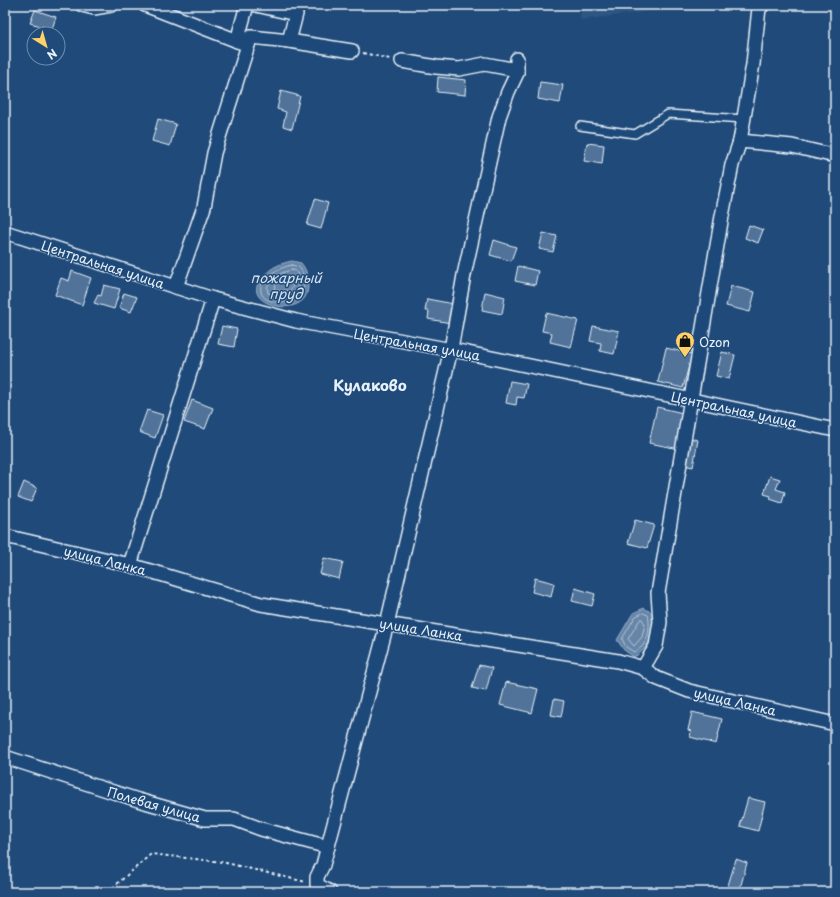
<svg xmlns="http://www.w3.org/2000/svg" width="840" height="897" font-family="'Playpen Sans',sans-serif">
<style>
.built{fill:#2e5683}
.water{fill:#6685a7;stroke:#9ab0c7}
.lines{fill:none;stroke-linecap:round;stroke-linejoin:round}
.shore{stroke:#b4c6d8;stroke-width:1}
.building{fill:#517399;stroke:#e8f1f8}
.service-casing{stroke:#e8f1f8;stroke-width:10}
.minor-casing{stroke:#e8f1f8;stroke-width:16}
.path{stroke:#e8f1f8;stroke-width:2;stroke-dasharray:3 3;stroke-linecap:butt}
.service{stroke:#1f4a7a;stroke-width:7}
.minor{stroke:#1f4a7a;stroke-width:13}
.labels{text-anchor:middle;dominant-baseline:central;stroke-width:3;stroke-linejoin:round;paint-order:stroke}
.street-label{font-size:13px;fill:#e8f1f8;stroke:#1f4a7a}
.poi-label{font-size:13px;fill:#e8f1f8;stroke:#1f4a7a;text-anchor:start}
.water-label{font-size:14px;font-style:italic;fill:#d4e1ec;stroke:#1f4a7a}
.quarter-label{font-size:15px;font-weight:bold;fill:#e8f1f8;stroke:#1f4a7a}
</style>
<rect width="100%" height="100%" fill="#1f4a7a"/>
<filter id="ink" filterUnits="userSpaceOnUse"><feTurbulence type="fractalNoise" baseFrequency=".025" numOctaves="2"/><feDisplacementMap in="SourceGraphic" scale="8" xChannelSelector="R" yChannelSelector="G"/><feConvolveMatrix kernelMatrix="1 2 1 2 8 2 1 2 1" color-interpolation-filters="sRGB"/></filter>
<g filter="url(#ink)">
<polygon class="built" points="581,5 699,5 580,20"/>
<g class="water">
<path d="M292,261L301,263C307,270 308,277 308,286C308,321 243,306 259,282C268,269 277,264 292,261Z"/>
<path d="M644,608L652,613C656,630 651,648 634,657L624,650L617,640L633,613Z"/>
</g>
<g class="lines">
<g class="shore">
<path d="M292,265L299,267C307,277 305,290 298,299C289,303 265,306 261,292C258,277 281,267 292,265Z"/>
<path d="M292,270L296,271C300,279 300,288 295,295L279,297L268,293L267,287C274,277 280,272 292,270Z"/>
<path d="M291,277L293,286L291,290L280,291L274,289C276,282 284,278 291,277Z"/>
<path d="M643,613L648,615C651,628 648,647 634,652L626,647L622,639L635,617Z"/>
<polygon points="642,619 645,624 642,637 634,646 628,639 639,621"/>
</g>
</g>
<g class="building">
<polygon points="35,10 56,17 52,29 30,23"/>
<polygon points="438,77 466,80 465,95 437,92"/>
<polygon points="540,82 563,85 560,103 538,99"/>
<polygon points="281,91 300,96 292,129 283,126 286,112 277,109"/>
<polygon points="158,119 176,124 170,146 152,141"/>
<polygon points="587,143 604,145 602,164 584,161"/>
<polygon points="315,199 328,203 321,229 307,225"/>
<polygon points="749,225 763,230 758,243 745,238"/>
<polygon points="543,233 557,236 553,252 539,249"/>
<polygon points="494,240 516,247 511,261 490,255"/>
<polygon points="518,266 538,271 535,285 515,281"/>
<polygon points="72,271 91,278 82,305 55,295 61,278 69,281"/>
<polygon points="104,285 120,289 114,309 94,303 98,295 101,296"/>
<polygon points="731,286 755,292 750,312 726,306"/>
<polygon points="485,292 505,297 502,314 482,310"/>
<polygon points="124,293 137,297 131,312 119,308"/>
<polygon points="427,299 454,304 451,323 428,319 429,311 425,311"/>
<polygon points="546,313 578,320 571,347 550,342 552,333 542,331"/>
<polygon points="222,326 237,329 234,347 218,344"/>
<polygon points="593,326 619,331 614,354 600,351 601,343 590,341"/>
<polygon points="666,348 692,354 683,388 658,382"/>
<polygon points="722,352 735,355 729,379 716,376"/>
<polygon points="510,381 527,384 524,398 517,397 516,405 506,403"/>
<polygon points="192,400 213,408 205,429 184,422"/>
<polygon points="657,407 687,414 679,449 649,443"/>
<polygon points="147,410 163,415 155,438 139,432"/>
<polygon points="690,438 698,440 693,467 684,465"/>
<polygon points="5,474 10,476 5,490"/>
<polygon points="770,476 780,479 776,489 785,492 782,503 770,499 771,496 764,494"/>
<polygon points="24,482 37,488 31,502 18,497"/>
<polygon points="635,520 654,525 647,548 628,543"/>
<polygon points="324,558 343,562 339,579 320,574"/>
<polygon points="535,578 554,583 551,597 532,592"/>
<polygon points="575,588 595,594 592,606 572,601"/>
<polygon points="479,665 492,668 486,691 472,688"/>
<polygon points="506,682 538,689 532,713 500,705"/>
<polygon points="554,699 564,701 561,717 551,715"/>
<polygon points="692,712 722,719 716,744 690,737 691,731 688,730"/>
<polygon points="748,798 765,802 758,831 740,826"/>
<polygon points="736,859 747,863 739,892 726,892"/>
</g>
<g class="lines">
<g class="service-casing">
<polyline id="service" points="580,126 635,134 668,114 744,119"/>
</g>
<g class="minor-casing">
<g id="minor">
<polyline points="82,5 94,8 111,5"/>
<polyline points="145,5 248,45 214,153 204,207 176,287"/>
<polyline points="237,41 247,5"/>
<polyline points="289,41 352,51"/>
<polyline points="248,45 251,37 289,41 296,14 256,5"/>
<polyline points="402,61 436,67 459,69 485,64 517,70"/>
<polyline points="740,141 792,146 835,156"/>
<polyline points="5,232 213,299 296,321 468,353 835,430"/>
<polyline points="5,536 130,565 261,604 618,661 643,668 656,678 689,691 835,724"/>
<polyline points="130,565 213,299"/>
<polyline points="643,668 656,646 660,622 658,593 722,216 732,165 740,141 753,64 759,8 763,5"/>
<polyline points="5,757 138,800 205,819 234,819 261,829 328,847"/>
<polyline points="330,892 317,885 317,877 323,865 387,624 451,349 464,275 499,117 508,92 517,73 517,59"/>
</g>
</g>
<g class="path">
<polyline points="363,53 390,59"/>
<polyline points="108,892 151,854 222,862 306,882"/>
</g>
<use href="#service" class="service"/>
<use href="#minor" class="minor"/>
</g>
</g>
<defs>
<g id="shop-pin" transform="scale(1)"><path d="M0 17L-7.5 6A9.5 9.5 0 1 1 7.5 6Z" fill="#ffd166" stroke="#1f4a7a"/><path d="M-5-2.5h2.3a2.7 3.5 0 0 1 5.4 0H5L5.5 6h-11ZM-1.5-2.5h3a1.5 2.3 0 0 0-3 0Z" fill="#111"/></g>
</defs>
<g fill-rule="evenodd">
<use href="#shop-pin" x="685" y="341"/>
</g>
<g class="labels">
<g class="street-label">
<text transform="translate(103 264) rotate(18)">Центральная улица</text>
<text transform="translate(417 344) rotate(10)">Центральная улица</text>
<text transform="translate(734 409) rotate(12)">Центральная улица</text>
<text transform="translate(105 560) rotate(14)">улица Ланка</text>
<text transform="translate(421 629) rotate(9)">улица Ланка</text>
<text transform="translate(735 701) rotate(13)">улица Ланка</text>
<text transform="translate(154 804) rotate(16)">Полевая улица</text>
</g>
<g class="poi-label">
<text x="699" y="341">Ozon</text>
</g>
<g class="water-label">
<text x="286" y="277">пожарный<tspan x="286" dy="16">пруд</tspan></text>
</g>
<g class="quarter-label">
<text x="370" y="384">Кулаково</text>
</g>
</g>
<rect width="840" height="897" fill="none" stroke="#1f4a7a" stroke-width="20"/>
<rect x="10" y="10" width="820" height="877" fill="none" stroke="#e8f1f8" stroke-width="1.5" filter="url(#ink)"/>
<g transform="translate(46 46) rotate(143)"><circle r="19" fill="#1f4a7a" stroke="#6f8dac"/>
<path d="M0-3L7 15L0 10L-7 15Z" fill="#ffd166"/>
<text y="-6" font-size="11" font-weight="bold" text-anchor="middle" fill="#e8f1f8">N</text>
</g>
</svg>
